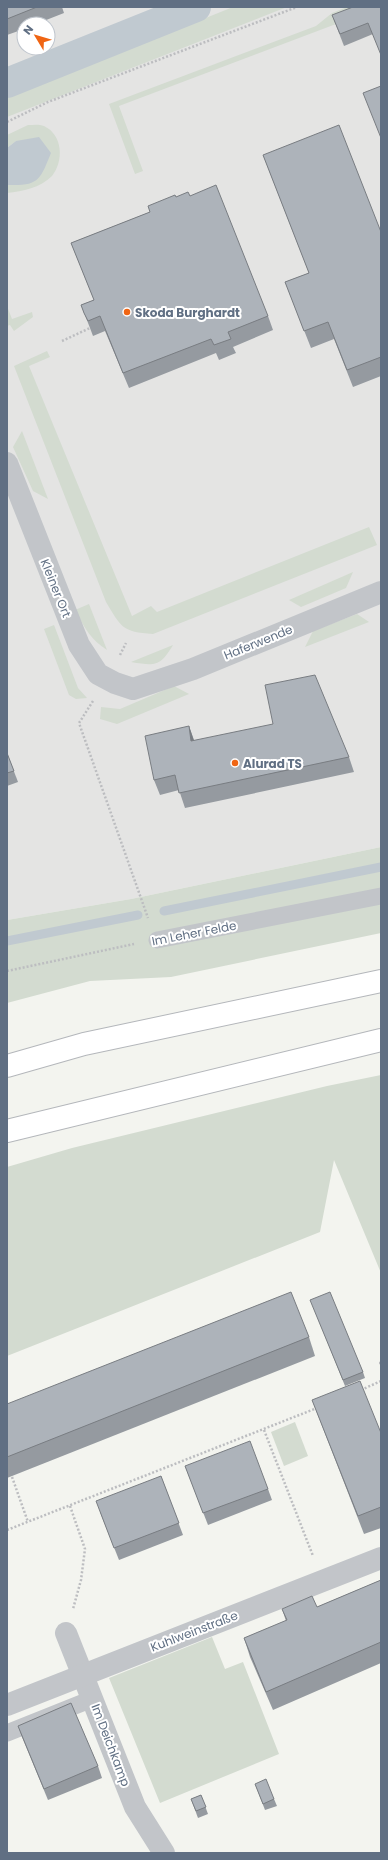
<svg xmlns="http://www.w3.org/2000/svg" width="388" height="1860" font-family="Poppins,sans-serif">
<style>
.built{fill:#e4e4e3;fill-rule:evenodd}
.green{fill:#d3dbd0}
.water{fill:#c0c9d0}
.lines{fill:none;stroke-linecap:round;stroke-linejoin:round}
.stream{stroke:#c0c9d0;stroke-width:9}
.canal{stroke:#c0c9d0;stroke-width:30}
.highway-casing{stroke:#b4b7bb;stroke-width:24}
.path{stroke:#bcbdc0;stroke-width:2.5;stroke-dasharray:2 2;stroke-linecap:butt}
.lane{stroke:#c2c5c9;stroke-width:17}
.street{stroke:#c2c5c9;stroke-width:22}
.highway{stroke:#fff;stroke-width:22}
.wall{fill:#959aa0}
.shaded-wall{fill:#797d82}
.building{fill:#adb3ba;stroke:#797d82}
.poi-dot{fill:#f06513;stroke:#fff;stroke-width:1.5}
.labels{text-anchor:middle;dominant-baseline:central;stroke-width:4;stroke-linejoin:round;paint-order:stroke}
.poi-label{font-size:12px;font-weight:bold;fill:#606f83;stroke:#fff;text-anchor:start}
.street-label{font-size:12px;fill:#606f83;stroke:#fff}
</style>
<rect width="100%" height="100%" fill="#f3f4ef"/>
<path class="built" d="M7,7H381V847L131,899L7,920ZM24,24H48V48H24Z"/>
<g class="green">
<polygon points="233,7 287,7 7,117 7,98"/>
<polygon points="347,7 381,7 119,106 143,171 135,174 109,104 316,26 332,13"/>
<path d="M28,125C33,125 39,124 44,126C63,135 64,161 52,176C40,188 23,191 7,193V184L16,141L7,148V135Z"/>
<polygon points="7,306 12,319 32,312 33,317 14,331 10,325 7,326"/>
<path d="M47,351L50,357L29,366L132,616L151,606L157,612L369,527L377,545L153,634C122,632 121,627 106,602L14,366Z"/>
<polygon points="22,431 48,499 33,491 13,447"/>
<polygon points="353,572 346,588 301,607 289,600"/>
<path d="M89,604L107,650C91,640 84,627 75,610Z"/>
<polygon points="357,614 369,622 305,647 313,631"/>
<polygon points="54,625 78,688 87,698 76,699 69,695 44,629"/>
<path d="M173,645C160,667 155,666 131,662Z"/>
<polygon points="174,686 189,694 117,724 100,719 101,707 120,709"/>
<polygon points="381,847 381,933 171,977 90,981 7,1003 7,920 131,899"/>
<polygon points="381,1075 381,1273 334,1160 320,1232 7,1356 7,1167 72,1148 327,1086"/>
<polygon points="295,1422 308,1456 284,1466 271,1432"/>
<polygon points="212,1637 225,1669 243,1662 279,1754 160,1803 109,1678"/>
</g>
<path class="water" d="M39,137L51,153C40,180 39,186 8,185L7,148L16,141Z"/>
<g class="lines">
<g class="stream">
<polyline points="164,911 381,867"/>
<polyline points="7,941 138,915"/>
</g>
<polyline class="canal" points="7,83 196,7"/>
<g class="highway-casing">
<g id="highway">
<polyline points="7,1066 84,1044 381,981"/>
<polyline points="7,1131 381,1040"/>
</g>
</g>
<g class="path">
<polyline points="7,122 48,102 297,7"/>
<polyline points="62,341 90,328"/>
<polyline points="120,655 126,643"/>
<polyline points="93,701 79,723 148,918"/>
<polyline points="7,971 134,944"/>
<polyline points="379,1363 381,1363"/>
<polyline points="361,1390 381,1381"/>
<polyline points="264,1430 313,1556"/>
<polyline points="12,1477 28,1522"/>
<polyline points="70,1506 85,1549 81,1580 73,1609"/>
<polyline points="7,1530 317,1408"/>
</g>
<g class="lane">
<polyline points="157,940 381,896"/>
<polyline points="7,1733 92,1699"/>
</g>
<g class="street">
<polyline points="7,463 79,645 98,674 115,683 133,689 193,669 381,592"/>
<polyline points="66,1633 135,1807 164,1853"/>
<polyline points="7,1705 381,1558"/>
</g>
<use href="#highway" class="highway"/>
</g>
<g class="wall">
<polygon points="7,7 62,7 64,13 36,24 24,24 24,29 7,35"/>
<polygon points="381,7 373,34 344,46 332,15"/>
<polygon points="263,155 381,232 381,376 353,387 334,339 311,348 285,282 309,273"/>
<polygon points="190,196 268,316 273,330 233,347 236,353 219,360 216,353 129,388 105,331 93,336 90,328 81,305 94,300 71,243 150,212 176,197"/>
<polygon points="189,726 194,740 349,757 354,772 185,808 179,790 160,795 154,780"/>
<polygon points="7,753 18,782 7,786"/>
<polygon points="313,1306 363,1372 365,1378 345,1386"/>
<polygon points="309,1337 315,1356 7,1478 7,1404"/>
<polygon points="312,1400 381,1433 381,1528 364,1534"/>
<polygon points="185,1466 268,1489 272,1500 208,1525"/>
<polygon points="161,1476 183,1535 119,1560 100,1512"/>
<polygon points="381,1580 381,1663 273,1710 250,1657 244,1638 286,1621 282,1609 317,1607"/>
<polygon points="18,1726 98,1766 102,1778 48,1800 22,1737"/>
<polygon points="255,1784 274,1799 277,1806 265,1810"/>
<polygon points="201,1795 208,1814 198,1818 191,1799"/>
</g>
<polygon class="shaded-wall" points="189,726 194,741 191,741"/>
<g class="building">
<polygon points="7,7 37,7 7,19"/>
<polygon points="353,7 381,7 381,55 368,23 340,34 332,15"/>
<polygon points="381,86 381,138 363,93"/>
<polygon points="339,125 381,232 381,357 347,370 328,322 304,331 285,282 309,273 263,155"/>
<polygon points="216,185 268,316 228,332 231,339 214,345 211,339 123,373 100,316 88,321 84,313 81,305 94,300 71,243 150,212 148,206 175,195 176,197 188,192 190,196"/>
<polygon points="315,675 349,757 179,793 175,775 154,780 145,736 189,726 191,741 273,724 265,685"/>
<polygon points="7,753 14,771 7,773"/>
<polygon points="291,1292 309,1337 7,1457 7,1404"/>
<polygon points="330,1292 363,1372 343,1380 310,1300"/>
<polygon points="360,1381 381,1433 381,1507 358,1516 312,1400"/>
<polygon points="250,1441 268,1489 203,1513 185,1466"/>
<polygon points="161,1476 179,1523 114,1548 96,1501"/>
<polygon points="381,1580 381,1642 266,1692 244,1638 287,1620 282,1609 312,1596 317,1607"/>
<polygon points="71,1703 98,1766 44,1789 18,1726"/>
<polygon points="266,1779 274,1799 263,1804 255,1784"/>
<polygon points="201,1795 206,1807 196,1811 191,1799"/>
</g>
<g class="poi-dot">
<circle cx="127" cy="312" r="4"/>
<circle cx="235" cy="763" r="4"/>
</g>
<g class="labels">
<g class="poi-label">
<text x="135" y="312">Skoda Burghardt</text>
<text x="243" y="763">Alurad TS</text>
</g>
<g class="street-label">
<text transform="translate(56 588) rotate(68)">Kleiner Ort</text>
<text transform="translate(258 642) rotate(-22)">Haferwende</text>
<text transform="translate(194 933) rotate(-11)">Im Leher Felde</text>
<text transform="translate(194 1631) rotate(-21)">Kuhlweinstraße</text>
<text transform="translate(111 1745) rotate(69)">Im Deichkamp</text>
</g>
</g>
<rect width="388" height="1860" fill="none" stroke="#606f83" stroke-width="16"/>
<g transform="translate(36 36) rotate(308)"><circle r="19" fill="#ffffff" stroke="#bfc5cd"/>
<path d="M0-3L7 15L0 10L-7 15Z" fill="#f06513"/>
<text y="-6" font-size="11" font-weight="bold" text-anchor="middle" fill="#606f83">N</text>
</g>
</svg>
